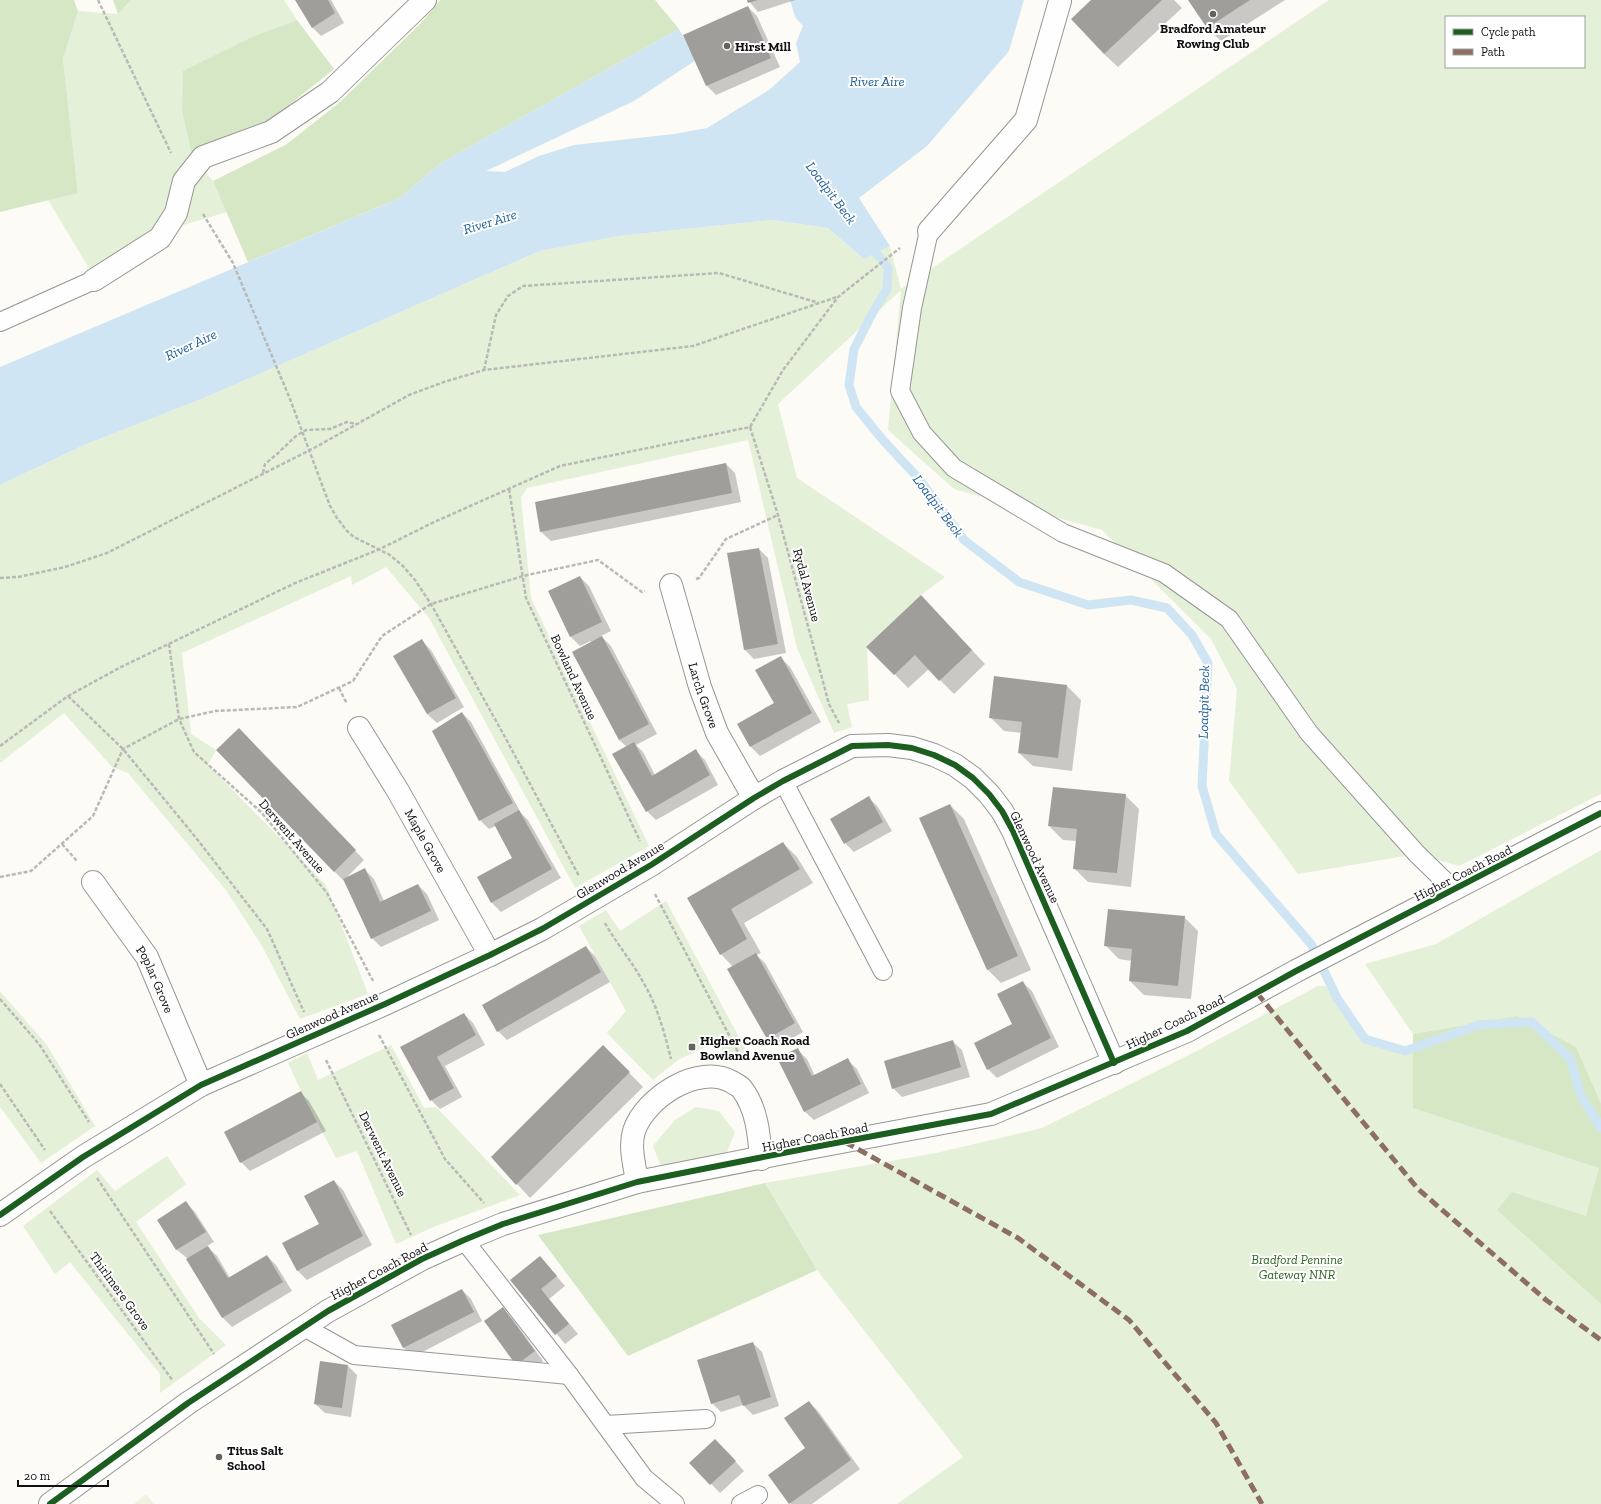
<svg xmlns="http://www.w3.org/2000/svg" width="1601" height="1504" font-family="'Zilla Slab',serif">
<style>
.green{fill:#e5f0d8;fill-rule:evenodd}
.forest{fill:#d6e7c6}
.pitch{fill:#eef4e1}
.water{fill:#cfe5f3}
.shadow{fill:#0003}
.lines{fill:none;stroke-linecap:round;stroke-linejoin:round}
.stream{stroke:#cfe5f3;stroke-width:9}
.building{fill:#a09e9b}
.lane-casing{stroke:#969694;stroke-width:20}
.street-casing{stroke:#969694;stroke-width:24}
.path{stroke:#b9b9b8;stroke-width:2.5;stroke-dasharray:4 2;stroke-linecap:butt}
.lane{stroke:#fffefe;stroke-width:18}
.street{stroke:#fffefe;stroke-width:22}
.quiet{stroke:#8d6e63;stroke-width:5;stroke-dasharray:10 5;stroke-linecap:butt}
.cycleway-casing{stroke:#fff;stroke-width:8}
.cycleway{stroke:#1b5e20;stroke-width:6}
.poi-dot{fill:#636260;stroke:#fff;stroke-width:1.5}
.labels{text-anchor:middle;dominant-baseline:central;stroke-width:4;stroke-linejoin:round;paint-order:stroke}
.poi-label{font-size:13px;font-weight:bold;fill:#101010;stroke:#fff;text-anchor:start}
.street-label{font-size:13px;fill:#101010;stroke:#fff}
.park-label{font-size:13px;font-style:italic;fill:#2f6424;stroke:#fff}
.water-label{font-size:14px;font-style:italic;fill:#21619a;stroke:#fff}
</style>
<rect width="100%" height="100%" fill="#fcfbf6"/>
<g class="green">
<polygon points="131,0 284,0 297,20 250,39 192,156 213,181 227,212 140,238 90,270 48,200 78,192 63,59 78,11 118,14"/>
<path d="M1329,0H1601V794L1459,866L1417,854L1298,874L1229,781L1237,689L1211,639L1102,530L954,489L888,430L901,290L778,404L797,478L945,577L921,595L867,647L869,700L847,704L852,727L834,733L797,648L748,440L527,488L521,497L531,598L649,846L575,888L429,618L386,567L352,585L351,576L182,653L191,734L216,750L208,765L326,885L368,994L300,1019L262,946L226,890L128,773L112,767L64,713L0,763V485L84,445L204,398L540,251L619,236L772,220L828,228L864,259L890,246L901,289ZM1446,17H1584V67H1446Z"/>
<polygon points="1601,850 1601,1504 897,1504 963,1457 817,1270 765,1183 936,1153 1042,1128 1191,1054 1318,986 1331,986 1337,998 1361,1034 1387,1046 1405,1051 1493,1020 1413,1034 1365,964 1436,944"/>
<polygon points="666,901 741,1041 747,1053 748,1061 715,1047 708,1046 678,1060 653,1080 607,1033 626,1011 579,926 606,910 620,931"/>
<polygon points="0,991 47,1045 95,1126 41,1163 0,1107"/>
<polygon points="391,1045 424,1108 436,1107 520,1195 436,1226 396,1244 357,1151 336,1158 301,1091 288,1063 307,1053 318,1080"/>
<polygon points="696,1107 719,1111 735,1132 727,1152 669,1171 660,1164 653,1146 675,1120"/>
<polygon points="167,1156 186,1184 136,1222 199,1318 226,1345 160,1393 160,1374 70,1262 55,1274 23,1226 97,1170 115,1191"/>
</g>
<g class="forest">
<polygon points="0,0 74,0 78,11 63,59 78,193 0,212"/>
<polygon points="113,0 131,0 118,14"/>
<polygon points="440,0 655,0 679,29 441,163 400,198 248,262 213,181 287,144 340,102 421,23"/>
<polygon points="297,20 334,69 267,123 192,156 182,109 183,71 250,38"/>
<polygon points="1517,1016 1576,1047 1601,1104 1601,1304 1497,1210 1512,1192 1586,1216 1599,1168 1413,1108 1413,1034"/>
<polygon points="765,1183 817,1270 628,1356 538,1235"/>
</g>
<polygon class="pitch" points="146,1494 154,1504 134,1504"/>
<polygon class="water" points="790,0 1024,0 1009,51 927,146 859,198 890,246 864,259 828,228 772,220 619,236 540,251 204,398 84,445 0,485 0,367 400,198 441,163 679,29 696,60 634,101 486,171 505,172 539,156 574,145 674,134 707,128 769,90 800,62 796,43 803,26 795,17"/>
<g class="shadow">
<polygon points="297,0 331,0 344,23 321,36 312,27"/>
<polygon points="748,0 795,0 758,12"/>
<polygon points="1093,0 1174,0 1182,8 1118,67 1104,54"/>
<polygon points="1190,0 1285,0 1221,41 1207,28"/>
<polygon points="748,7 757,16 780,67 716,95 707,86 685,35"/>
<polygon points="726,464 735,473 741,502 551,541 541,532"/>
<polygon points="759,549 768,558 786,653 754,659 745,650 728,554"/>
<polygon points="580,577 589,586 611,631 601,636 611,646 657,734 636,745 643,752 655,775 696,751 705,760 718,785 656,820 647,811 627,747 619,740 573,652 592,643 591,641 580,646 571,637 550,592"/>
<polygon points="934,610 985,664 954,694 929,669 908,688 868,647"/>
<polygon points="422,641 431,650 464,707 437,723 427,714 395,656"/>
<polygon points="780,657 790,667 821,722 760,756 751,747 738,724 775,703"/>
<polygon points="1067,686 1081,700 1072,771 1033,766 1019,753 1022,733 1004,731 990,717"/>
<polygon points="462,713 471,722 521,813 528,820 561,878 501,912 492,903 513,858 496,826 489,829 480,820"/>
<polygon points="248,739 364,860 346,878 365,870 374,879 384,901 418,885 427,894 439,920 381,947 372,938 344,879 343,880 334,871"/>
<polygon points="1125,795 1139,809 1131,887 1088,882 1074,868 1077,841 1063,840 1049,826"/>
<polygon points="869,798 878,807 892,831 854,852 845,843"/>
<polygon points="950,805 964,819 1031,970 1001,983 987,969"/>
<polygon points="783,843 797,857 813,883 744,923 761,953 756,955 765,963 803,1032 777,1047 768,1038 733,967 721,954 688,899"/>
<polygon points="1184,917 1198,931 1191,999 1144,995 1130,981 1132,961 1119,959 1105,945"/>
<polygon points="586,947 595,956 610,982 507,1040 498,1031"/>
<polygon points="1022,982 1032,991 1059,1047 997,1078 988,1069 1013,1025"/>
<polygon points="464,1014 473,1023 485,1045 445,1066 462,1097 440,1109 431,1100 402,1048"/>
<polygon points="952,1041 962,1050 970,1077 902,1097 893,1088"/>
<polygon points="603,1046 643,1087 530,1198 492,1157"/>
<polygon points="798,1050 807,1059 815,1076 848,1060 857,1069 869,1093 814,1120 804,1111"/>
<polygon points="300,1092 309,1101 326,1131 250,1171 241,1162"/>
<polygon points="334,1181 343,1190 372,1245 307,1280 298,1271 284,1244 320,1224"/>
<polygon points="186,1202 195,1212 214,1242 207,1246 217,1256 230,1278 267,1256 276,1265 292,1291 232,1327 223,1318 187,1258 177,1250 158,1220"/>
<polygon points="540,1257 565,1286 549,1299 578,1334 565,1344 512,1280"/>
<polygon points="462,1290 471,1299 482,1321 413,1357 404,1348 392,1326"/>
<polygon points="503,1309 512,1318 543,1361 526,1373 517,1364"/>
<polygon points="753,1343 762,1352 779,1406 753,1415 743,1405 721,1412 712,1403"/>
<polygon points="348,1366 357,1375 351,1417 325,1413 315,1404"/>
<polygon points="809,1402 818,1411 860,1469 812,1504 791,1504 770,1475 807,1448"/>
<polygon points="724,1449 744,1471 720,1493 691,1463"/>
</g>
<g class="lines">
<polyline class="stream" points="869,244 888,268 887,289 872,314 854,349 849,385 856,407 882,439 919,479 964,540 1019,582 1088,605 1131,600 1167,608 1192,635 1208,663 1202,786 1216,834 1311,944 1337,998 1365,1039 1405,1051 1479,1025 1532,1022 1570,1058 1581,1096 1601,1128"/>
</g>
<g class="building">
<polygon points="295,0 328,0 335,13 312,28"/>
<polygon points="747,0 758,0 748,3"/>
<polygon points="1091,0 1162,0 1104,54 1071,19"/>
<polygon points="1188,0 1250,0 1207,28"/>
<polygon points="748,6 771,58 706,86 683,35"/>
<polygon points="726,463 732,493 540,532 535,502"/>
<polygon points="759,548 778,644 744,650 727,553"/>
<polygon points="580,576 602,622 570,637 548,591"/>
<polygon points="921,595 972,650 939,681 915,655 894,675 866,647"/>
<polygon points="602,636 649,724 619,740 572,652"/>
<polygon points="422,639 456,698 427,714 393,656"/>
<polygon points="781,656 812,713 750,747 737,724 774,703 755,670"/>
<polygon points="994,676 1067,685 1058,758 1018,753 1022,722 989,718"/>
<polygon points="462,712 513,803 479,821 432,731"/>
<polygon points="239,728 356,850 334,872 216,750"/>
<polygon points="634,742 652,776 696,749 710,775 646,812 612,754"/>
<polygon points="1053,787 1126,794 1117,873 1073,869 1077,829 1048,826"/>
<polygon points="869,796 883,822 844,844 830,819"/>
<polygon points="950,804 1018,956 987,970 919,818"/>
<polygon points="519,810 552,869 491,903 477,877 512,858 494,824"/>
<polygon points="783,842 800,869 731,909 747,939 720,955 687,898"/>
<polygon points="365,868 380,902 418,884 431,911 371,939 343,879"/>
<polygon points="1108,909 1185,916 1178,986 1129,981 1132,949 1104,946"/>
<polygon points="586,946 601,972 497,1032 482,1005"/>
<polygon points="756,953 795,1023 767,1039 727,969"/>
<polygon points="1023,981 1051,1038 987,1070 974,1043 1012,1024 997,994"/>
<polygon points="464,1013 476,1035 437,1057 454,1088 430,1101 400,1047"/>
<polygon points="953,1040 961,1067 892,1089 884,1061"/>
<polygon points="603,1045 630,1072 516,1185 491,1157"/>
<polygon points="798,1048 812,1076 848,1058 861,1084 804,1112 777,1058"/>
<polygon points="301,1091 317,1122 240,1163 224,1132"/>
<polygon points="334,1180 363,1236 297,1271 282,1243 319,1224 304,1196"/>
<polygon points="186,1201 206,1232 176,1250 157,1220"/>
<polygon points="208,1246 228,1278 267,1255 283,1282 222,1318 186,1259"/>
<polygon points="540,1256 557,1276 541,1289 569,1324 555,1335 510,1280"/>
<polygon points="462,1289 474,1312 403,1348 391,1325"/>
<polygon points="503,1307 535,1351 516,1365 484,1321"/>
<polygon points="753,1342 771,1397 743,1406 739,1395 711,1404 697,1360"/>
<polygon points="320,1361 348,1365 342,1408 314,1404"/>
<polygon points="809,1401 851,1460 789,1504 768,1475 805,1448 784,1418"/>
<polygon points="715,1439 736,1461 710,1485 689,1463"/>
</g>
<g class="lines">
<g class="lane-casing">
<g id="lane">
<polyline points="929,231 912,308 900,391 922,433 954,468 1063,533 1164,573 1229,619 1309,733 1417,854 1454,890"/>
<polyline points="0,322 94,280"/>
<polyline points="783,781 883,971"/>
<polyline points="464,1240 569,1375 644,1478 675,1504"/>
<polyline points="304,1327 354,1355 569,1375"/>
<polyline points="606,1425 706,1419"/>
<polyline points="741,1504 758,1495"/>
</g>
</g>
<g class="street-casing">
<g id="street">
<polyline points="929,231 1026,120 1060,1"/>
<polyline points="94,280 160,238 176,213 184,181 203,157 271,132 330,92 425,0"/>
<path id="s1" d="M671,585L700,687L717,733L754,798"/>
<path id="s2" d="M359,728L398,791L490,955"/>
<path id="s3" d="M93,882L147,957L201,1085"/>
<path d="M637,1182C635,1166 629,1148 634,1131C645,1098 698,1063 732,1082C735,1084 740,1086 742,1089C757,1109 759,1134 761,1159"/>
<polyline points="0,1215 83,1157 201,1085 385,1004 490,955 542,929 651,865 754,798 783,781 852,746 888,745 912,748 934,755 955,765 973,778 989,794 1002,811 1013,831 1114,1063"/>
<polyline points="50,1504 188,1403 328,1311 422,1259 464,1240 503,1224 637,1182 809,1148 991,1114 1187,1031 1296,971 1601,813"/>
</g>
</g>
<g class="path">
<polyline points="98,0 171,153"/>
<polyline points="203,214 233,263 290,399 330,506 337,518 347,531 354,537 390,555 403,566 415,580 431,604 505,737 579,876"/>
<polyline points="484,370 496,315 508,296 523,286 719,273 819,303"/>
<polyline points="750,427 778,515 829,704 839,723"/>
<polyline points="263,473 265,464 277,454 296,436 306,430 330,429 347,422 356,424"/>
<polyline points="509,489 526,598 640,841"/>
<polyline points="0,578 18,577 65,567 107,553 314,448 409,395 444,382 484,370 693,346 837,297"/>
<polyline points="696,579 699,578 726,539 778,515"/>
<polyline points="169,644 179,719 194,752 262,813 327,893 373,981"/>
<polyline points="339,688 347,704"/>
<polyline points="68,696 123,749 197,839 267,929 304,1012"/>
<polyline points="0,746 68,696 121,667 293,584 380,549 432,523 560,466 750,427 783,370 838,297 900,248"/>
<polyline points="62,844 77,861"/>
<polyline points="0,877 31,871 93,816 123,749 179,719 215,711 297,707 353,681 382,636 431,604 523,576 598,560 642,592 645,591"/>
<polyline points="655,894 740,1056"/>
<path d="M605,923C616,943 631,960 642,980C657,1005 664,1031 671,1059"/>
<polyline points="0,999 39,1044 89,1122"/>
<polyline points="379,1035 445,1159 484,1203"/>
<polyline points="326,1060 411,1235"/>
<polyline points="0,1084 45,1150"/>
<polyline points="97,1178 214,1354"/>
<polyline points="50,1211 173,1381"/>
</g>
<use href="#lane" class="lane"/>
<use href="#street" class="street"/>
<g class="quiet">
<polyline points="1257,993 1418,1189 1546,1300 1601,1340"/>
<polyline points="845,1142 1018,1238 1129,1320 1216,1423 1262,1504"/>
</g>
<g class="cycleway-casing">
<g id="cycleway">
<polyline points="0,1215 83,1157 201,1085 385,1004 490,955 542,929 651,865 754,798 783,781 852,746 888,745 912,748 934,755 955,765 973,778 989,794 1002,811 1013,831 1114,1063"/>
<polyline points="50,1504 188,1403 328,1311 422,1259 464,1240 503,1224 637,1182 809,1148 991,1114 1187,1031 1296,971 1601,813"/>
</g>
</g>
<use href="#cycleway" class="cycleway"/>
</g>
<g class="poi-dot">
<circle cx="1213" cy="14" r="4"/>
<circle cx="727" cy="46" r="4"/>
<rect x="688" y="1043" width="8" height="8" rx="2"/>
<circle cx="219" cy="1457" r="4"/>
</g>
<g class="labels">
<g class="poi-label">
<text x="1213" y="28" text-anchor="middle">Bradford Amateur<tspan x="1213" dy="15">Rowing Club</tspan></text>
<text x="735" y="46">Hirst Mill</text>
<text x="700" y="1040">Higher Coach Road<tspan x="700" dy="15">Bowland Avenue</tspan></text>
<text x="227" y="1450">Titus Salt<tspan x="227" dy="15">School</tspan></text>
</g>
<g class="street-label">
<text transform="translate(807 585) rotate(75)">Rydal Avenue</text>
<text transform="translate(574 677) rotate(65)">Bowland Avenue</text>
<text stroke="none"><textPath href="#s1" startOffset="115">Larch Grove</textPath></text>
<text transform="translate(292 836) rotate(49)">Derwent Avenue</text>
<text stroke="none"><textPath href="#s2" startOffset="131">Maple Grove</textPath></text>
<text transform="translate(1035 857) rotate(65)">Glenwood Avenue</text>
<text transform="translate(620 870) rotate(-31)">Glenwood Avenue</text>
<text transform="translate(1463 873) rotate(-27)">Higher Coach Road</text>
<text stroke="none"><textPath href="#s3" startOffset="116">Poplar Grove</textPath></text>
<text transform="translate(332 1015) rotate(-24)">Glenwood Avenue</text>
<text transform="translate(1175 1022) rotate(-26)">Higher Coach Road</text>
<text transform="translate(815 1137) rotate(-11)">Higher Coach Road</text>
<text transform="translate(383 1154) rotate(64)">Derwent Avenue</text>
<text transform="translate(379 1271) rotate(-28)">Higher Coach Road</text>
<text transform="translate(120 1291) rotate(54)">Thirlmere Grove</text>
</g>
<g class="park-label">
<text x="1297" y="1259">Bradford Pennine<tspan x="1297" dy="15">Gateway NNR</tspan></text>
</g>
<g class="water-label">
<text x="877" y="81">River Aire</text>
<text transform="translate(831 193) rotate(53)">Loadpit Beck</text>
<text transform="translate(490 222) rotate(-17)">River Aire</text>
<text transform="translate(191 345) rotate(-25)">River Aire</text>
<text transform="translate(938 506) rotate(53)">Loadpit Beck</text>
<text transform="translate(1204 702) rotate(-89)">Loadpit Beck</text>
</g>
</g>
<rect x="1445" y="16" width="140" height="52" fill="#ffffff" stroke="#9f9f9f"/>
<rect x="1453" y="29" width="20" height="6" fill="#1b5e20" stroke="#9f9f9f"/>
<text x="1481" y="36" font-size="12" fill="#101010">Cycle path</text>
<rect x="1453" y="49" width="20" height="6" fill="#8d6e63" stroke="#9f9f9f"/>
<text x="1481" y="56" font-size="12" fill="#101010">Path</text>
<path d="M18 1480v6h90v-6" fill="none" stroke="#101010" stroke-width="2"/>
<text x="24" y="1480" font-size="12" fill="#101010" stroke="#ffffff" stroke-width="3" paint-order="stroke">20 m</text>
</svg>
